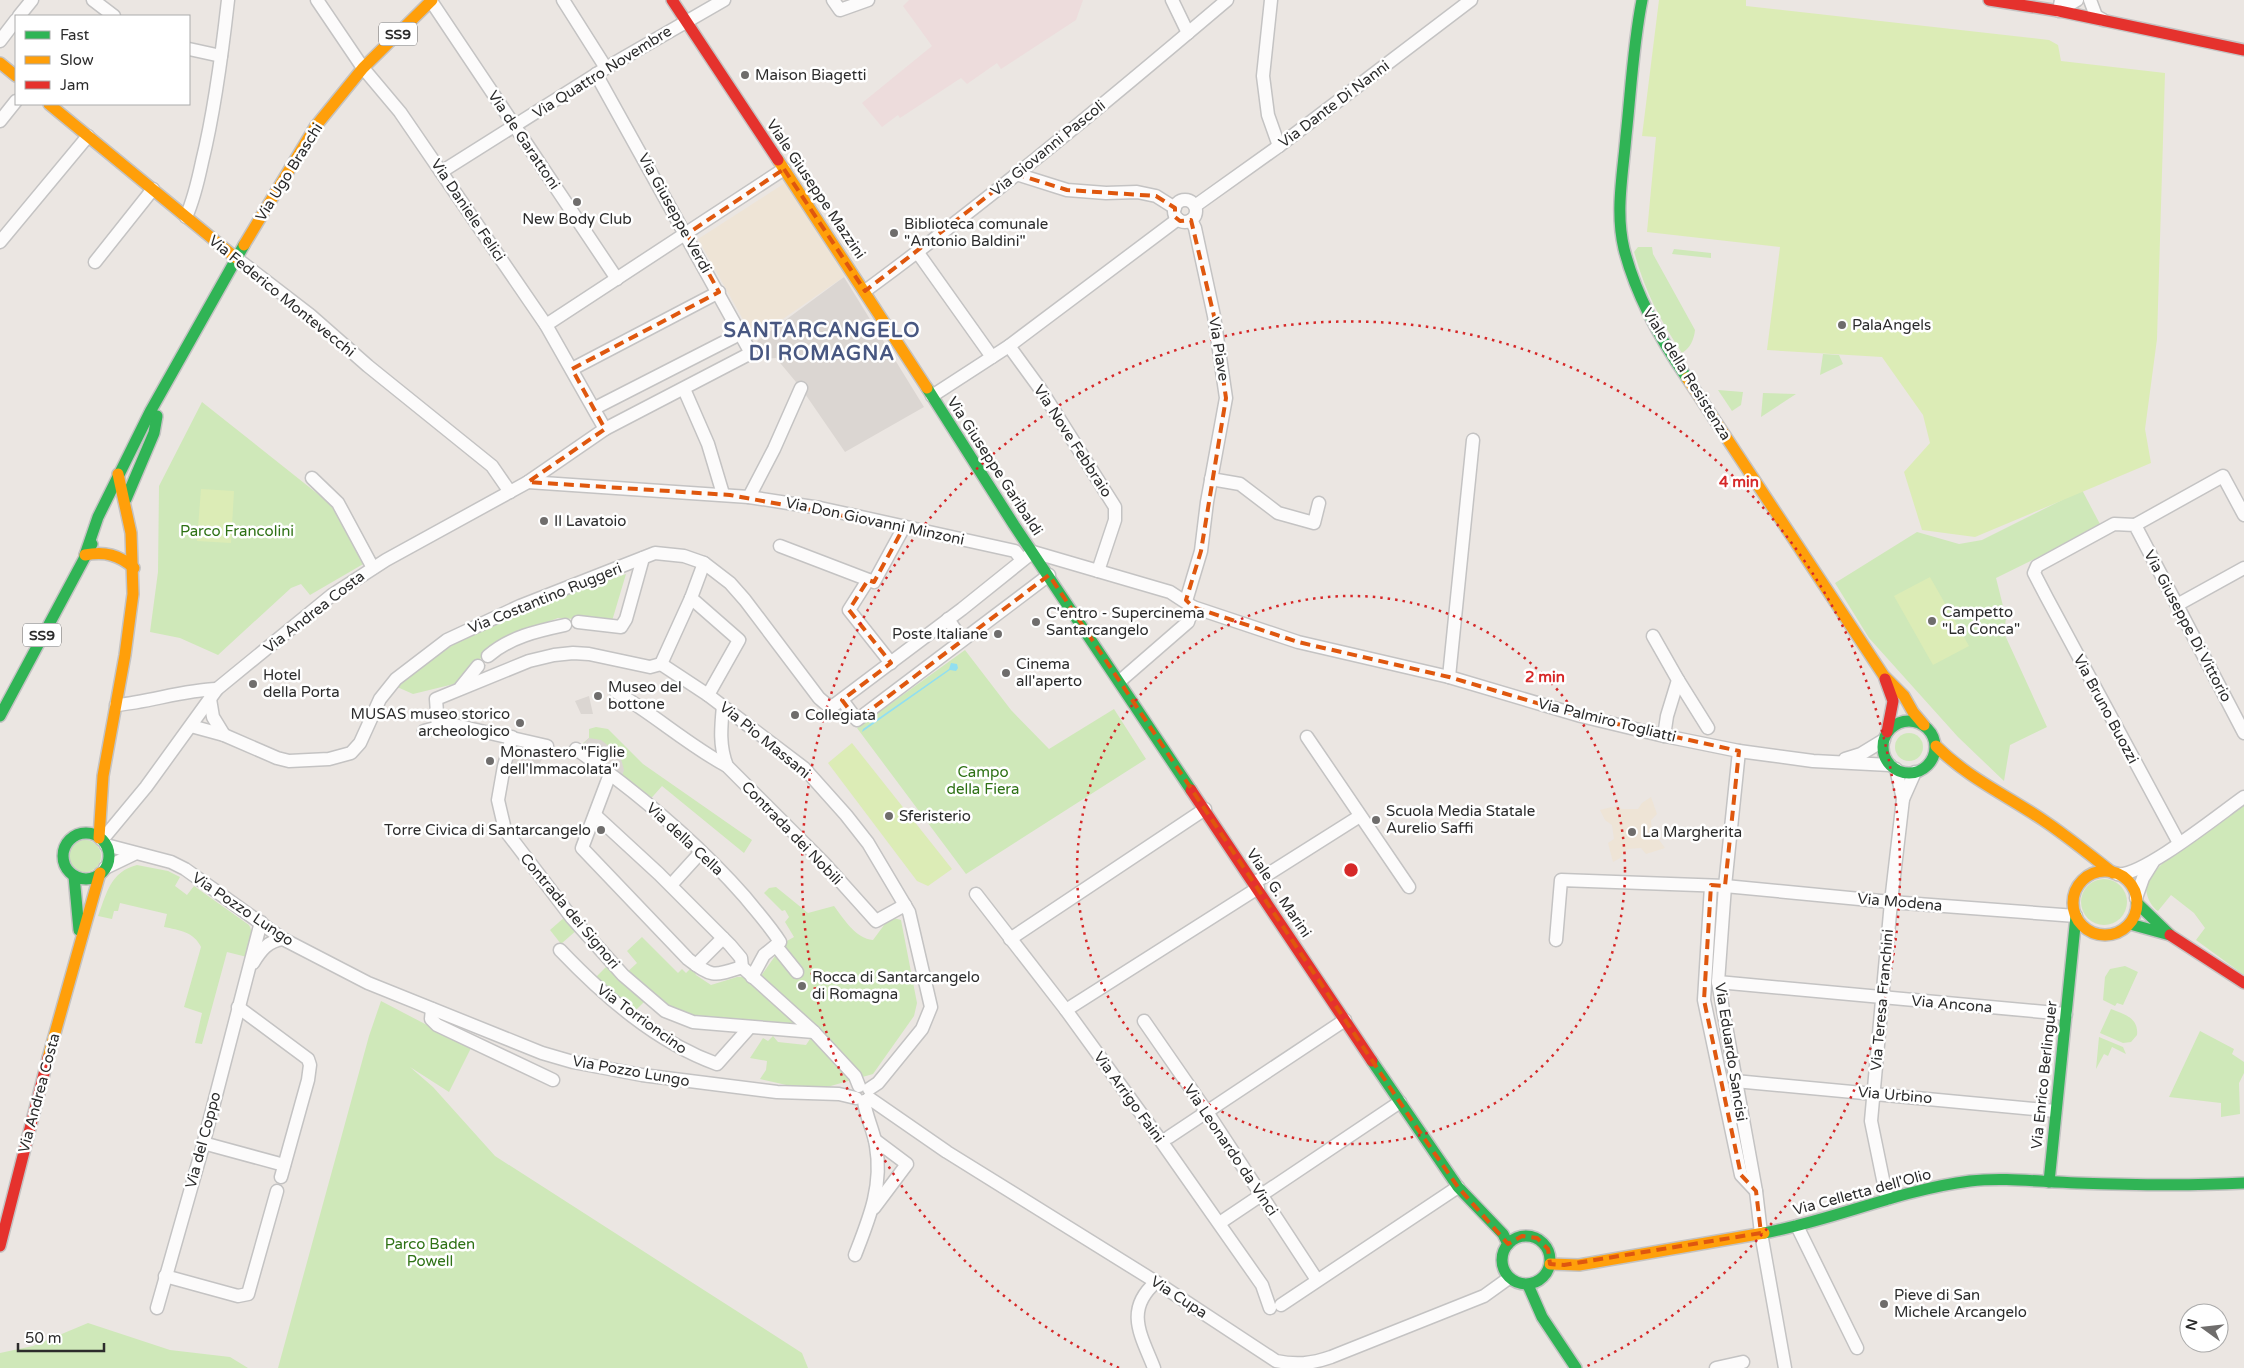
<svg xmlns="http://www.w3.org/2000/svg" width="2244" height="1368" font-family="'Varela Round',sans-serif">
<style>
.education{fill:#eee4d6}
.medical{fill:#eddcdc}
.green{fill:#cfe8b9}
.pitch{fill:#dcecb6}
.plaza{fill:#dbd6d2}
.water{fill:#91dff1}
.lines{fill:none;stroke-linecap:round;stroke-linejoin:round}
.street-casing{stroke:#c4c3c3;stroke-width:15}
.fast-casing{stroke:#c4c3c3;stroke-width:14}
.slow-casing{stroke:#c4c3c3;stroke-width:14}
.jam-casing{stroke:#c4c3c3;stroke-width:14}
.street{stroke:#fcfbfb;stroke-width:12}
.fast{stroke:#30b455;stroke-width:11}
.slow{stroke:#ff9f0a;stroke-width:11}
.jam{stroke:#e5322d;stroke-width:11}
.marked{fill:none;stroke:#df570e;stroke-width:4;stroke-dasharray:10 6;stroke-linejoin:round}
.ring{fill:none;stroke:#d62828;stroke-width:2.5;stroke-dasharray:2.5 5}
.poi-dot{fill:#6f6d6c;stroke:#fff;stroke-width:2}
.labels{text-anchor:middle;dominant-baseline:central;stroke-width:5;stroke-linejoin:round;paint-order:stroke}
.shield{fill:#fff;stroke:#6b6b6b;stroke-width:1}
.shield-label{font-size:14px;font-weight:bold;fill:#2c2c2c}
.street-label{font-size:15px;fill:#2c2c2c;stroke:#fff}
.poi-label{font-size:15px;fill:#2c2c2c;stroke:#fff;text-anchor:start}
.park-label{font-size:15px;fill:#2e7115;stroke:#fff}
.district-label{font-size:20px;font-weight:bold;letter-spacing:1px;fill:#485781;stroke:#fff}
.centre{fill:#d62828;stroke:#fff;stroke-width:2.5}
.ring-label{font-size:15px;text-anchor:middle;font-weight:bold;fill:#d62828;stroke:#fff;stroke-width:5;stroke-linejoin:round;paint-order:stroke}
</style>
<rect width="100%" height="100%" fill="#ebe6e2"/>
<g class="education">
<polygon points="785,183 845,276 754,339 698,239"/>
<polygon points="1651,797 1657,814 1651,820 1652,835 1657,837 1665,848 1646,854 1641,848 1627,849 1620,858 1613,862 1608,843 1614,839 1612,825 1605,820 1600,810 1619,805 1621,809 1638,809 1642,803"/>
</g>
<polygon class="medical" points="909,0 1083,0 1076,20 1001,69 997,63 967,84 961,78 900,118 898,115 882,127 862,103 932,46 903,6"/>
<g class="green">
<path d="M1638,247H1652L1653,254L1695,330C1694,340 1690,348 1682,353C1661,322 1645,291 1635,255L1634,252Z"/>
<polygon points="1674,249 1711,253 1711,258 1672,254"/>
<polygon points="1823,354 1839,355 1843,364 1820,375"/>
<polygon points="1718,390 1743,392 1741,405 1732,411"/>
<polygon points="1763,393 1796,394 1761,417"/>
<polygon points="202,402 333,506 365,563 310,595 301,584 291,588 218,655 180,638 150,632 158,572 159,486"/>
<polygon points="2082,490 2101,526 1996,578 2006,618 2004,633 2047,727 2010,745 2004,781 1958,737 1869,638 1835,583 1917,532 1959,544 1982,540"/>
<polygon points="626,574 612,621 558,618 501,639 454,684 413,694 395,686 457,642 510,615"/>
<polygon points="965,650 1011,710 1049,749 1114,709 1146,759 966,874 857,728"/>
<polygon points="596,727 608,729 643,764 752,840 744,853 662,786 647,803 576,749 589,738 589,729"/>
<circle cx="1909" cy="747" r="14"/>
<path d="M2244,805V975L2196,940L2205,928L2194,913L2171,895L2158,911C2150,906 2144,892 2147,883C2156,860 2222,821 2244,805Z"/>
<circle cx="85" cy="856" r="16"/>
<path d="M137,865L168,871L180,877L175,886L187,895L194,886L249,925C255,935 249,946 247,957L227,952L202,1044L195,1043L202,1013L184,1007L201,947C194,932 179,930 164,927L167,914L120,903L118,911H114L112,919L98,916C107,893 110,872 137,865Z"/>
<circle cx="2104" cy="902" r="23"/>
<path d="M776,887L808,913L834,906C844,919 856,939 873,940L890,917L901,920L917,1003L914,1016L873,1074L813,1091L760,1079L766,1070L767,1061L750,1058L763,1038L768,1041L773,1036L778,1042L806,1045L814,1033L693,1022L665,1011L625,974L637,963L627,951L642,937L678,973L682,969L686,973L692,967L696,975L711,985L737,977L761,976L785,942L794,937L785,922L789,917L785,910L782,911L764,893L769,888Z"/>
<polygon points="566,916 578,929 561,944 550,930"/>
<polygon points="609,964 645,1001 635,1011 594,979"/>
<polygon points="2125,966 2138,972 2123,1005 2117,1003 2115,1006 2103,1000 2105,977 2110,969"/>
<polygon points="381,1001 471,1048 449,1092 410,1067 433,1087 495,1156 802,1353 808,1368 278,1368 369,1036"/>
<path d="M2111,1009C2124,1014 2139,1018 2137,1035L2131,1042L2123,1043L2100,1033Z"/>
<polygon points="2200,1031 2234,1049 2232,1054 2244,1062 2244,1073 2239,1083 2240,1114 2221,1117 2221,1103 2169,1097"/>
<polygon points="2099,1037 2123,1047 2126,1054 2112,1047 2108,1056 2104,1054 2096,1069"/>
<polygon points="88,1323 170,1350 230,1357 248,1368 0,1368 0,1353 33,1346"/>
</g>
<g class="pitch">
<polygon points="1659,0 1746,0 1746,6 2049,40 2058,45 2061,61 2165,73 2157,339 2145,429 2151,463 1975,537 1922,530 1904,472 1930,443 1923,415 1882,357 1767,350 1780,247 1647,232 1656,137 1642,136"/>
<polygon points="201,489 234,491 231,543 197,541"/>
<polygon points="1930,577 1969,646 1933,665 1894,596"/>
<polygon points="852,743 952,869 928,886 917,881 828,763"/>
</g>
<g class="plaza">
<polygon points="844,277 924,407 845,452 801,388 776,358 766,359 757,341"/>
<polygon points="589,696 593,714 581,714 575,701"/>
<polygon points="512,737 547,746 535,776 504,766"/>
<polygon points="589,738 601,740 620,755 624,770 620,782 577,750"/>
</g>
<polygon class="water" points="951,663 957,664 958,668 956,671 950,670 862,732 863,729 949,669"/>
<g class="lines">
<g class="street-casing">
<g id="street">
<polyline points="93,0 114,16"/>
<polyline points="317,0 363,68 400,112 546,325 605,429"/>
<polyline points="563,0 606,68"/>
<polyline points="833,0 840,10 868,0"/>
<polyline points="1172,0 1188,33"/>
<polyline points="1271,0 1263,76 1268,115 1279,146"/>
<polyline points="2061,0 2059,11 2077,0"/>
<polyline points="2090,0 2096,16 2103,20"/>
<polyline points="431,1 617,279"/>
<polyline points="19,16 32,0"/>
<polyline points="0,41 16,20"/>
<polyline points="189,49 221,56"/>
<polyline points="0,121 16,101"/>
<polyline points="441,172 606,68 724,0"/>
<polyline points="1016,174 1067,190 1106,193 1137,192 1156,196 1175,208"/>
<circle cx="1185" cy="211" r="11"/>
<polyline points="1195,206 1279,146 1471,0"/>
<path d="M186,217C194,199 198,181 202,162C215,109 222,54 228,0"/>
<polyline points="0,242 88,136"/>
<polyline points="918,253 992,357"/>
<polyline points="236,258 310,315 368,366 492,466 510,492"/>
<polyline points="95,262 153,189"/>
<path d="M865,291C990,199 1109,100 1227,0"/>
<polyline points="546,325 784,169"/>
<polyline points="1009,346 1041,390 1115,507 1115,520 1098,571"/>
<polyline points="572,369 719,292"/>
<polyline points="684,389 708,444 723,494"/>
<polyline points="932,396 1009,346 1178,219"/>
<polyline points="595,408 734,337"/>
<polyline points="312,478 338,503 373,568"/>
<polyline points="1211,479 1240,484 1278,513 1314,523 1319,503"/>
<polyline points="528,482 749,497 820,508 1015,551 1022,560"/>
<polyline points="749,497 774,449 801,388"/>
<polyline points="2135,525 2223,476 2244,515"/>
<polyline points="780,546 874,582 904,527"/>
<polyline points="868,580 849,610 891,663"/>
<polyline points="691,598 739,640 708,695"/>
<polyline points="1186,601 1201,551 1207,502 1226,398 1214,316 1195,228 1191,220"/>
<polyline points="2177,605 2244,568"/>
<polyline points="948,619 962,640"/>
<polyline points="578,622 621,627 626,619 643,558"/>
<polyline points="1653,636 1678,680 1667,716 1664,736"/>
<path d="M488,656C510,637 537,631 565,625"/>
<polyline points="661,664 708,695 804,768 846,815 868,843 909,912 931,1007 922,1029 878,1083 869,1089"/>
<polyline points="661,664 691,598 704,563"/>
<polyline points="1449,677 1473,440"/>
<polyline points="1678,680 1708,728"/>
<polyline points="1120,681 1188,622 1193,607"/>
<polyline points="461,687 478,666"/>
<path d="M616,692C655,715 688,745 727,766"/>
<polyline points="210,699 213,717 224,735"/>
<polyline points="842,700 857,720 1049,575"/>
<path d="M116,705C150,702 183,690 217,689"/>
<path d="M723,706C721,727 719,746 727,766L823,862L876,921L905,905"/>
<polyline points="191,726 224,735 277,758 289,761 329,759 351,753 360,743 380,699 396,679 447,640 520,606 655,553 684,556 704,563 730,583 745,600 819,698 826,704 833,706 962,609 1033,552 1170,592 1193,607 1298,642 1449,677 1581,716 1660,735 1739,751 1813,761 1890,765"/>
<polyline points="438,727 436,699 529,661 554,655 573,653 589,654 650,667 661,664"/>
<polyline points="424,731 450,724 547,746"/>
<polyline points="512,737 504,766 498,800 505,830 572,918 623,975 665,1011 693,1022 814,1032"/>
<polyline points="1307,737 1409,887"/>
<path d="M576,749C638,793 695,840 745,897C757,912 770,926 780,942L764,955L752,977"/>
<polyline points="1739,751 1725,886 1718,982 1756,1191 1761,1233 1785,1368"/>
<polyline points="1845,759 1861,754 1884,740"/>
<polyline points="1896,769 1903,799"/>
<path d="M610,774L582,848L688,959C713,978 714,976 742,967"/>
<polyline points="595,815 659,874 730,945 741,958 742,967 814,1032 855,1076 859,1086"/>
<polyline points="102,840 146,787 217,689 332,595 386,560 528,482 605,429 751,353 596,74"/>
<polyline points="2179,843 2047,598 2034,573 2037,566 2114,524 2135,525 2244,733"/>
<polyline points="106,845 171,862 185,869 283,939 368,983 542,1053 573,1062 642,1075 777,1092 839,1094 856,1098"/>
<polyline points="105,868 134,854"/>
<path d="M2117,874C2141,878 2221,813 2244,797"/>
<polyline points="1254,883 1360,816"/>
<polyline points="671,885 701,852"/>
<polyline points="1711,886 1704,1000 1741,1175 1756,1191"/>
<polyline points="976,894 1066,1010 1161,1141 1262,1285 1270,1308"/>
<polyline points="2136,898 2143,878 2153,862"/>
<polyline points="1010,939 1205,809"/>
<polyline points="1556,940 1561,880 1725,886 1891,902 2076,916"/>
<polyline points="776,946 797,972"/>
<path d="M560,950C604,996 656,1042 717,1064L750,1027"/>
<path d="M253,963C261,950 268,941 283,939"/>
<polyline points="696,965 723,938"/>
<polyline points="1718,982 2066,1014"/>
<polyline points="238,1007 308,1059 310,1065 308,1080 281,1177"/>
<polyline points="432,1009 431,1019 437,1025 553,1080"/>
<polyline points="1066,1010 1258,888"/>
<polyline points="1144,1021 1207,1112 1317,1280"/>
<polyline points="1735,1081 2055,1111"/>
<path d="M869,1098L947,1152L1156,1282L1276,1361C1296,1365 1311,1364 1331,1357L1484,1296L1509,1278"/>
<polyline points="1169,1137 1345,1020"/>
<polyline points="203,1143 284,1165"/>
<polyline points="1887,1199 1871,1121 1891,902 1903,799 1915,772"/>
<polyline points="874,1208 907,1164 875,1140"/>
<polyline points="1224,1220 1400,1102"/>
<polyline points="1797,1226 1857,1348"/>
<path d="M855,1255C869,1219 883,1186 876,1146C874,1131 866,1117 864,1101"/>
<polyline points="165,1276 238,1296 248,1294 277,1191"/>
<polyline points="1281,1305 1458,1187"/>
<polyline points="157,1308 201,1153 261,922"/>
<path d="M1154,1368C1141,1335 1124,1310 1156,1282"/>
<polyline points="1716,1368 1743,1362"/>
</g>
</g>
<g class="fast-casing">
<g id="fast">
<path d="M1642,0C1633,45 1631,90 1626,136C1623,173 1615,212 1624,249C1636,296 1660,339 1687,378"/>
<polyline points="927,388 1014,525 1191,790"/>
<polyline points="126,499 154,433 157,416"/>
<polyline points="85,555 98,517 150,412 244,245"/>
<polyline points="0,716 92,544"/>
<circle cx="1909" cy="747" r="26"/>
<circle cx="86" cy="856" r="23"/>
<polyline points="74,876 79,930"/>
<polyline points="2130,924 2170,935 2137,903"/>
<polyline points="1372,1061 1458,1187 1503,1234 1508,1244"/>
<polyline points="2049,1182 2076,916"/>
<path d="M1764,1233C1834,1220 1899,1190 1970,1181C2005,1177 2041,1182 2077,1183C2132,1185 2188,1186 2244,1183"/>
<circle cx="1526" cy="1260" r="24"/>
<polyline points="1528,1285 1542,1317 1576,1368"/>
</g>
</g>
<g class="slow-casing">
<g id="slow">
<polyline points="0,63 16,76"/>
<polyline points="49,104 236,258"/>
<polyline points="778,160 927,388"/>
<polyline points="244,245 315,127 363,68 432,0"/>
<polyline points="1687,378 1884,676 1904,696 1913,712 1924,725"/>
<path d="M85,555C105,551 119,555 134,568"/>
<path d="M1936,746C1968,778 2006,795 2043,820C2067,836 2090,855 2113,873"/>
<polyline points="99,838 103,776 125,655 133,594 131,533 118,474"/>
<circle cx="2105" cy="903" r="32"/>
<polyline points="48,1058 100,873"/>
<polyline points="1550,1264 1579,1265 1764,1233"/>
</g>
</g>
<g class="jam-casing">
<g id="jam">
<polyline points="672,0 778,160"/>
<polyline points="1989,0 2059,11 2244,50"/>
<polyline points="1885,679 1893,701 1887,732"/>
<polyline points="1191,790 1372,1061"/>
<polyline points="2170,935 2244,983"/>
<polyline points="0,1246 48,1058"/>
</g>
</g>
<use href="#street" class="street"/>
<use href="#fast" class="fast"/>
<use href="#slow" class="slow"/>
<use href="#jam" class="jam"/>
</g>
<path class="marked" d="M784,169L865,291L1016,174L1067,190L1156,196L1175,208V217L1180,221L1191,220L1214,316L1226,398L1201,551L1186,600L1193,607L1298,642L1449,677L1581,716L1739,751L1725,886L1711,885L1704,1000L1741,1175L1756,1191L1761,1233L1564,1265L1550,1264L1548,1249L1537,1238L1522,1236L1508,1244L1458,1187L1417,1128L1049,575L857,720L842,700L891,663L849,610L868,580L874,582L904,527L730,495L528,482L605,429L572,369L719,292L687,234Z"/>
<g class="ring">
<circle cx="1351" cy="870" r="274"/>
<path d="M1119 1368A549 549 0 1 1 1583 1368"/>
</g>
<g class="poi-dot">
<circle cx="745" cy="75" r="5"/>
<circle cx="577" cy="202" r="5"/>
<circle cx="894" cy="233" r="5"/>
<circle cx="1842" cy="325" r="5"/>
<circle cx="544" cy="521" r="5"/>
<circle cx="1932" cy="621" r="5"/>
<circle cx="1036" cy="622" r="5"/>
<circle cx="998" cy="634" r="5"/>
<circle cx="1006" cy="673" r="5"/>
<circle cx="253" cy="684" r="5"/>
<circle cx="598" cy="696" r="5"/>
<circle cx="795" cy="715" r="5"/>
<circle cx="520" cy="723" r="5"/>
<circle cx="490" cy="761" r="5"/>
<circle cx="889" cy="816" r="5"/>
<circle cx="1376" cy="820" r="5"/>
<circle cx="601" cy="830" r="5"/>
<circle cx="1632" cy="832" r="5"/>
<circle cx="802" cy="986" r="5"/>
<circle cx="1884" cy="1304" r="5"/>
</g>
<g class="labels">
<g class="shield">
<rect x="379" y="22.5" width="38" height="23" rx="4"/>
<rect x="23" y="623.5" width="38" height="23" rx="4"/>
</g>
<g class="shield-label">
<text x="398" y="34">SS9</text>
<text x="42" y="635">SS9</text>
</g>
<g class="street-label">
<text transform="translate(602 72) rotate(-32)">Via Quattro Novembre</text>
<text transform="translate(1334 104) rotate(-37)">Via Dante Di Nanni</text>
<text transform="translate(524 140) rotate(56)">Via de Garattoni</text>
<text transform="translate(1048 148) rotate(-39)">Via Giovanni Pascoli</text>
<text transform="translate(289 172) rotate(-58)">Via Ugo Braschi</text>
<text transform="translate(816 189) rotate(56)">Viale Giuseppe Mazzini</text>
<text transform="translate(468 210) rotate(56)">Via Daniele Felici</text>
<text transform="translate(675 213) rotate(61)">Via Giuseppe Verdi</text>
<text transform="translate(282 296) rotate(39)">Via Federico Montevecchi</text>
<text transform="translate(1219 349) rotate(81)">Via Piave</text>
<text transform="translate(1687 374) rotate(58)">Viale della Resistenza</text>
<text transform="translate(1073 441) rotate(57)">Via Nove Febbraio</text>
<text transform="translate(995 466) rotate(57)">Via Giuseppe Garibaldi</text>
<text transform="translate(875 521) rotate(12)">Via Don Giovanni Minzoni</text>
<text transform="translate(545 598) rotate(-22)">Via Costantino Ruggeri</text>
<text transform="translate(314 612) rotate(-38)">Via Andrea Costa</text>
<text transform="translate(2188 626) rotate(62)">Via Giuseppe Di Vittorio</text>
<text transform="translate(2106 709) rotate(62)">Via Bruno Buozzi</text>
<text transform="translate(1607 720) rotate(14)">Via Palmiro Togliatti</text>
<text transform="translate(765 740) rotate(39)">Via Pio Massani</text>
<text transform="translate(792 833) rotate(46)">Contrada dei Nobili</text>
<text transform="translate(685 839) rotate(43)">Via della Cella</text>
<text transform="translate(1279 893) rotate(56)">Viale G. Marini</text>
<text transform="translate(1900 902) rotate(5)">Via Modena</text>
<text transform="translate(243 909) rotate(34)">Via Pozzo Lungo</text>
<text transform="translate(570 911) rotate(50)">Contrada dei Signori</text>
<text transform="translate(1882 1000) rotate(-85)">Via Teresa Franchini</text>
<text transform="translate(1952 1004) rotate(5)">Via Ancona</text>
<text transform="translate(642 1019) rotate(36)">Via Torrioncino</text>
<text transform="translate(1731 1052) rotate(81)">Via Eduardo Sancisi</text>
<text transform="translate(631 1071) rotate(10)">Via Pozzo Lungo</text>
<text transform="translate(2044 1075) rotate(-84)">Via Enrico Berlinguer</text>
<text transform="translate(39 1093) rotate(-75)">Via Andrea Costa</text>
<text transform="translate(1895 1095) rotate(5)">Via Urbino</text>
<text transform="translate(1129 1097) rotate(54)">Via Arrigo Faini</text>
<text transform="translate(203 1140) rotate(-75)">Via del Coppo</text>
<text transform="translate(1231 1150) rotate(56)">Via Leonardo da Vinci</text>
<text transform="translate(1862 1192) rotate(-15)">Via Celletta dell'Olio</text>
<text transform="translate(1179 1297) rotate(33)">Via Cupa</text>
</g>
<g class="poi-label">
<text x="755" y="75">Maison Biagetti</text>
<text x="577" y="219" text-anchor="middle">New Body Club</text>
<text x="904" y="224">Biblioteca comunale<tspan x="904" dy="17">"Antonio Baldini"</tspan></text>
<text x="1852" y="325">PalaAngels</text>
<text x="554" y="521">Il Lavatoio</text>
<text x="1942" y="612">Campetto<tspan x="1942" dy="17">"La Conca"</tspan></text>
<text x="1046" y="613">C'entro - Supercinema<tspan x="1046" dy="17">Santarcangelo</tspan></text>
<text x="988" y="634" text-anchor="end">Poste Italiane</text>
<text x="1016" y="664">Cinema<tspan x="1016" dy="17">all'aperto</tspan></text>
<text x="263" y="675">Hotel<tspan x="263" dy="17">della Porta</tspan></text>
<text x="608" y="687">Museo del<tspan x="608" dy="17">bottone</tspan></text>
<text x="510" y="714" text-anchor="end">MUSAS museo storico<tspan x="510" dy="17">archeologico</tspan></text>
<text x="805" y="715">Collegiata</text>
<text x="500" y="752">Monastero "Figlie<tspan x="500" dy="17">dell'Immacolata"</tspan></text>
<text x="1386" y="811">Scuola Media Statale<tspan x="1386" dy="17">Aurelio Saffi</tspan></text>
<text x="899" y="816">Sferisterio</text>
<text x="591" y="830" text-anchor="end">Torre Civica di Santarcangelo</text>
<text x="1642" y="832">La Margherita</text>
<text x="812" y="977">Rocca di Santarcangelo<tspan x="812" dy="17">di Romagna</tspan></text>
<text x="1894" y="1295">Pieve di San<tspan x="1894" dy="17">Michele Arcangelo</tspan></text>
</g>
<g class="park-label">
<text x="237" y="531">Parco Francolini</text>
<text x="983" y="772">Campo<tspan x="983" dy="17">della Fiera</tspan></text>
<text x="430" y="1244">Parco Baden<tspan x="430" dy="17">Powell</tspan></text>
</g>
<g class="district-label">
<text x="822" y="331">SANTARCANGELO<tspan x="822" dy="23">DI ROMAGNA</tspan></text>
</g>
</g>
<circle cx="1351" cy="870" r="8" class="centre"/>
<g class="ring-label">
<text x="1739" y="487">4 min</text>
<text x="1545" y="682">2 min</text>
</g>
<rect x="15" y="15" width="175" height="90" fill="#ffffff" stroke="#ababab"/>
<rect x="25" y="31" width="25" height="8" fill="#30b455" stroke="#ababab"/>
<text x="60" y="40" font-size="15" fill="#2c2c2c">Fast</text>
<rect x="25" y="56" width="25" height="8" fill="#ff9f0a" stroke="#ababab"/>
<text x="60" y="65" font-size="15" fill="#2c2c2c">Slow</text>
<rect x="25" y="81" width="25" height="8" fill="#e5322d" stroke="#ababab"/>
<text x="60" y="90" font-size="15" fill="#2c2c2c">Jam</text>
<g transform="translate(2204 1328) rotate(285)"><circle r="24" fill="#ffffff" stroke="#ababab"/>
<path d="M0-4L9 19L0 12L-9 19Z" fill="#6f6d6c"/>
<text y="-8" font-size="14" font-weight="bold" text-anchor="middle" fill="#2c2c2c">N</text>
</g>
<path d="M18 1343v8h86v-8" fill="none" stroke="#2c2c2c" stroke-width="2.5"/>
<text x="25" y="1343" font-size="15" fill="#2c2c2c" stroke="#ffffff" stroke-width="4" paint-order="stroke">50 m</text>
</svg>
